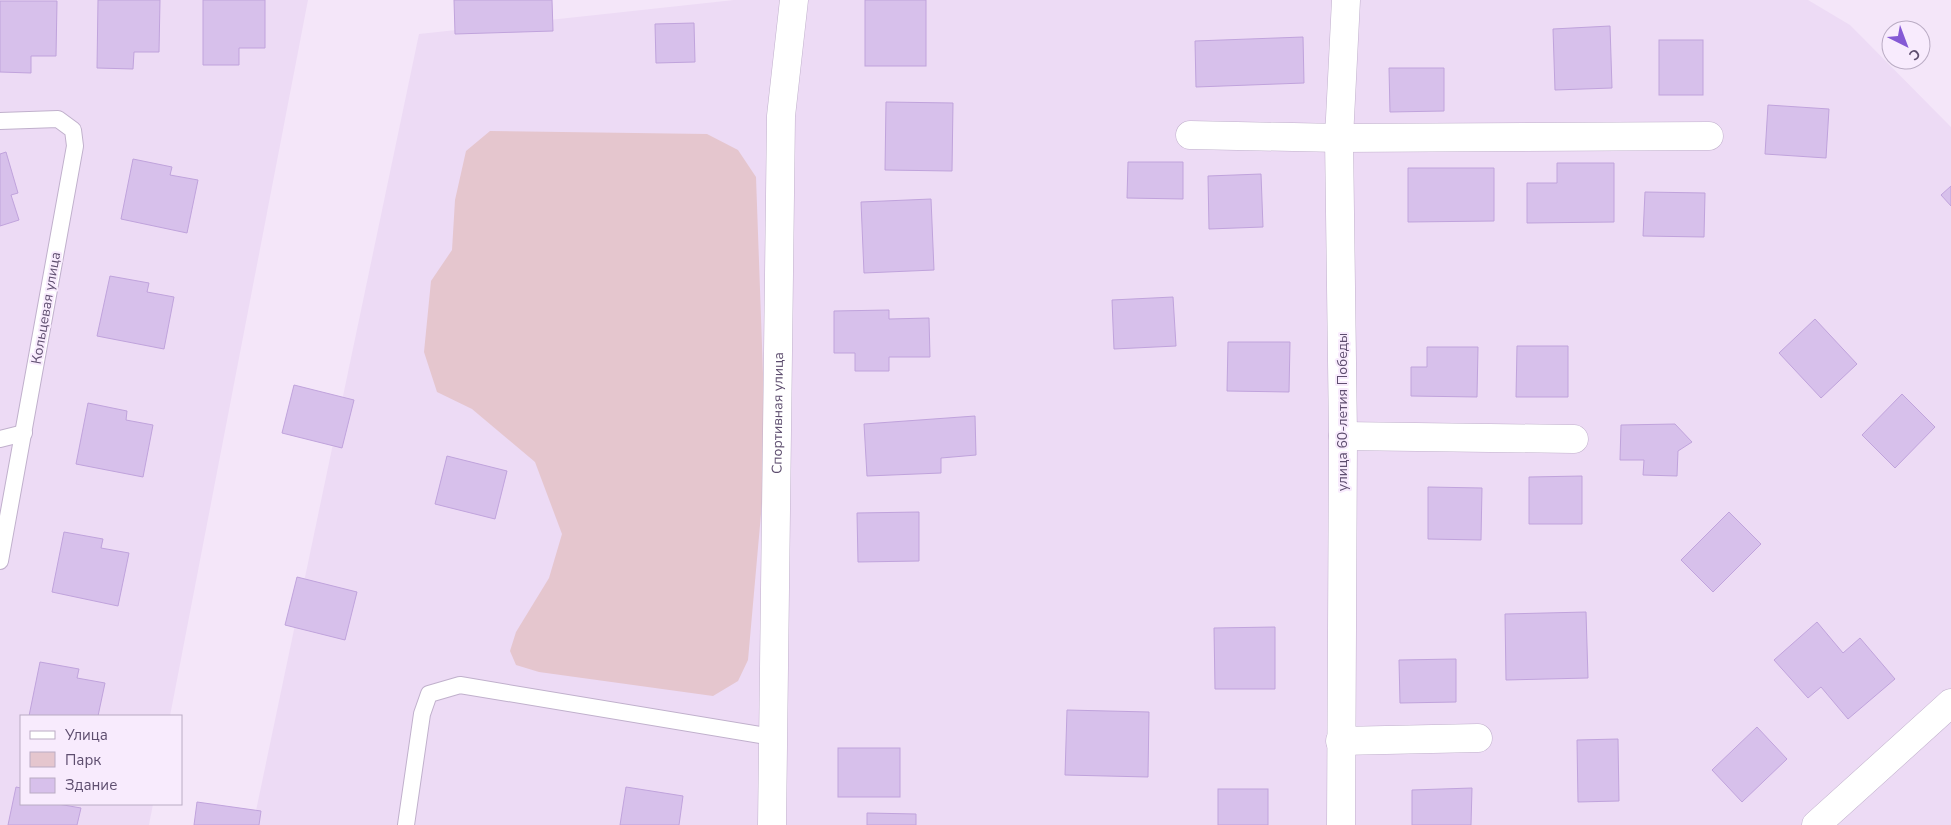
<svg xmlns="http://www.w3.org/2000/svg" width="1951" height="825" font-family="'Nunito Sans',sans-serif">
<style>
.residential{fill:#eddbf5}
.green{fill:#e5c6ce}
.building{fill:#d7c0eb;stroke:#c0a3dc}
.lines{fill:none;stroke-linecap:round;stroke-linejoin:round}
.lane-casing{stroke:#c0b0cc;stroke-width:18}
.street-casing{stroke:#c0b0cc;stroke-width:29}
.lane{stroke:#fff;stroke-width:16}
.street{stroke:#fff;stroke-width:28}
.labels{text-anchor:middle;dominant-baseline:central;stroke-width:4;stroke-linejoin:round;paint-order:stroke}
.street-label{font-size:14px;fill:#5e4e6f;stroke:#f8ebfd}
</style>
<rect width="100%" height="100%" fill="#f4e6f9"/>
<g class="residential">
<polygon points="0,0 308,0 170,716 21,716 21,804 153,804 149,825 0,825"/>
<polygon points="734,0 1808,0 1850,25 1951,127 1951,825 253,825 419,34"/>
</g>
<polygon class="green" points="490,131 707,134 738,150 756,177 766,458 748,660 738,681 713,696 539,672 516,665 510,651 516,632 549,578 562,534 535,462 472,409 437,392 424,352 431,281 452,250 455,200 466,151"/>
<g class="building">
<polygon points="98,0 160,0 159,52 134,52 133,69 97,68"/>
<polygon points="203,0 265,0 265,48 239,48 239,65 203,65"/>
<polygon points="454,0 552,0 553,31 455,34"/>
<rect x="865" y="0" width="61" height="66"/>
<polygon points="0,1 57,1 56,56 31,56 31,73 0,72"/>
<polygon points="694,23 695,62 656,63 655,24"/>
<polygon points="1610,26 1612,88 1555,90 1553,29"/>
<polygon points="1303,37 1304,83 1196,87 1195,41"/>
<rect x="1659" y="40" width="44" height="55"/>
<polygon points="1389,68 1444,68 1444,111 1390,112"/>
<polygon points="886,102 953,103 952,171 885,170"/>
<polygon points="1768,105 1829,109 1826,158 1765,154"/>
<polygon points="6,152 18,193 11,195 19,220 0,226 0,154"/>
<polygon points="133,159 172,167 170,175 198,180 187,233 121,219"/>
<polygon points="1128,162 1183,162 1183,199 1127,198"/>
<polygon points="1557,163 1614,163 1614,222 1527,223 1527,183 1557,183"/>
<polygon points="1408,168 1494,168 1494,221 1408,222"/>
<polygon points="1261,174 1263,227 1209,229 1208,176"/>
<polygon points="1951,186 1951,206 1941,195"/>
<polygon points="1645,192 1705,193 1704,237 1643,236"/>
<polygon points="931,199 934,270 864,273 861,202"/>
<polygon points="110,276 149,283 147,292 174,297 164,349 97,336"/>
<polygon points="1173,297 1176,346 1114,349 1112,300"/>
<polygon points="889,310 889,319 929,318 930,357 889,357 889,371 855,371 855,353 834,353 834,311"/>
<polygon points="1815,319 1857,364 1821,398 1779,353"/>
<polygon points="1228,342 1290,342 1289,392 1227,391"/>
<polygon points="1517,346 1568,346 1568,397 1516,397"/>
<polygon points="1427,347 1478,347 1477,397 1411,396 1411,367 1427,367"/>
<polygon points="294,385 354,400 342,448 282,433"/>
<polygon points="1902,394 1935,427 1895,468 1862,435"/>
<polygon points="88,403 127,411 126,420 153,425 143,477 76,464"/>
<polygon points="975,416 976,455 941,458 941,473 867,476 864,424"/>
<polygon points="1675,424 1692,442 1678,451 1677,476 1643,475 1644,460 1620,460 1621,425"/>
<polygon points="447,456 507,471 495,519 435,504"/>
<polygon points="1582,476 1582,524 1529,524 1529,477"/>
<polygon points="1428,487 1482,488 1481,540 1428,539"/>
<polygon points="919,512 919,561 858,562 857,513"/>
<polygon points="1729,512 1761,544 1713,592 1681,560"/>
<polygon points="64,532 103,539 101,548 129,553 118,606 52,592"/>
<polygon points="297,577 357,592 345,640 285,625"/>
<polygon points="1586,612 1588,678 1506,680 1505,614"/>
<polygon points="1817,622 1843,653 1860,638 1895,679 1848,719 1821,687 1808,698 1774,660"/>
<polygon points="1275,627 1275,689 1215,689 1214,628"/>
<polygon points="1456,659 1456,702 1400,703 1399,660"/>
<polygon points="40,662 79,669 77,678 105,683 98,716 29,716"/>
<polygon points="1067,710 1149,712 1148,777 1065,775"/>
<polygon points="1757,727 1787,759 1742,802 1712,770"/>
<polygon points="1618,739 1619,801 1578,802 1577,740"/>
<rect x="838" y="748" width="62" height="49"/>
<polygon points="16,787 21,788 21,804 58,804 81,808 77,825 8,825"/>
<polygon points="626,787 683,796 679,825 620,825"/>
<polygon points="1472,788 1471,825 1412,825 1412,790"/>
<rect x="1218" y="789" width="50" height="36"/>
<polygon points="197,802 261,811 259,825 194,825"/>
<polygon points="867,813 916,814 916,825 867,825"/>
</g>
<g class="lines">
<g class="lane-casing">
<g id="lane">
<polyline points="0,121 58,119 73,130 75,146 0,561"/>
<polyline points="0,439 24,433"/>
<polyline points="406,825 422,714 429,694 460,685 772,737"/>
</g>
</g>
<g class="street-casing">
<g id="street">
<polyline points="1190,135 1339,138 1709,136"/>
<polyline points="1343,436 1574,439"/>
<polyline points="1340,741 1478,738"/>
<path id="s1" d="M772,825L781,116L794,0"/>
<polyline points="1341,825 1343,436 1339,138 1346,0"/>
<polyline points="1816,825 1951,703"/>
</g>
</g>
<use href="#lane" class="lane"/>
<use href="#street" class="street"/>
</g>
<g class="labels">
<g class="street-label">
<text transform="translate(46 308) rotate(-80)">Кольцевая улица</text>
<text stroke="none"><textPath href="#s1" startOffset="412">Спортивная улица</textPath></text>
<text transform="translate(1342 412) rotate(-90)">улица 60-летия Победы</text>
</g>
</g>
<rect x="20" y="715" width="162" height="90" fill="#f8ebfd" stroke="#baacc4"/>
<rect x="30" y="731" width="25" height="8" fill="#ffffff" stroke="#baacc4"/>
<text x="65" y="740" font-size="15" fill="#5e4e6f">Улица</text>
<rect x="30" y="752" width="25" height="15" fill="#e5c6ce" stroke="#baacc4"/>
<text x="65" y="765" font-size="15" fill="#5e4e6f">Парк</text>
<rect x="30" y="778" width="25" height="15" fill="#d7c0eb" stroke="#baacc4"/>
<text x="65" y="790" font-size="15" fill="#5e4e6f">Здание</text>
<g transform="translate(1906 45) rotate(138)"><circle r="24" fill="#f8ebfd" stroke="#baacc4"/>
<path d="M0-4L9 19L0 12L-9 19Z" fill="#8559d5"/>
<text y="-8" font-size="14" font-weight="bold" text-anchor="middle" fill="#5e4e6f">С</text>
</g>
</svg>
